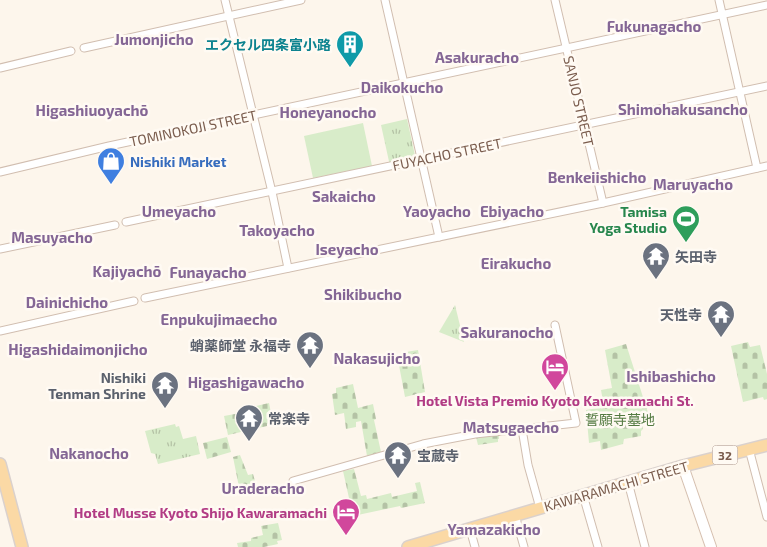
<svg xmlns="http://www.w3.org/2000/svg" width="767" height="547" font-family="'Exo 2','Noto Sans JP',sans-serif">
<style>
.grass{fill:url(#grass-tufts)}
.cemetery{fill:url(#cemetery-stones)}
.garden{fill:#d8ecc9}
.lines{fill:none;stroke-linecap:round;stroke-linejoin:round}
.street-casing{stroke:#d1beb0;stroke-width:9}
.secondary-casing{stroke:#d6c0b0;stroke-width:12}
.primary-casing{stroke:#dad1cd;stroke-width:14}
.street{stroke:#fff;stroke-width:7}
.secondary{stroke:#fff;stroke-width:10}
.primary{stroke:#fbd9a5;stroke-width:11}
.labels{text-anchor:middle;dominant-baseline:central;stroke-width:5;stroke-linejoin:round;paint-order:stroke}
.shield{fill:#fffaf3;stroke:#a28b7f;stroke-width:1}
.shield-label{font-size:12px;font-weight:bold;fill:#7a5c4d}
.culture-label{font-size:14px;font-weight:bold;fill:#0d838f;stroke:#fffaf3;text-anchor:end}
.street-label{font-size:14px;fill:#7a5c4d;stroke:#fffaf3}
.shop-label{font-size:14px;font-weight:bold;fill:#366cbe;stroke:#fffaf3;text-anchor:start}
.leisure-label{font-size:14px;font-weight:bold;fill:#27864d;stroke:#fffaf3;text-anchor:end}
.worship-label{font-size:14px;font-weight:bold;fill:#5b616d;stroke:#fffaf3;text-anchor:start}
.hotel-label{font-size:14px;font-weight:bold;fill:#b23c85;stroke:#fffaf3}
.park-label{font-size:14px;fill:#537a41;stroke:#fffaf3}
.neighbourhood-label{font-size:15px;font-weight:bold;fill:#846695;stroke:#fffaf3}
</style>
<defs>
<pattern id="grass-tufts" width="24" height="20" patternUnits="userSpaceOnUse" patternTransform="scale(1.25)"><rect width="24" height="20" fill="#d8ecc9"/><path d="M3 7l-1-3M5 7V3M7 7l1-3M15 17l-1-3M17 17v-4M19 17l1-3" fill="none" stroke="#b4c2a5"/></pattern>
<pattern id="cemetery-stones" width="16" height="16" patternUnits="userSpaceOnUse" patternTransform="scale(1.25)"><rect width="16" height="16" fill="#d8ecc9"/><path d="M2 7V4a2 2 0 0 1 4 0v3zM10 15v-3a2 2 0 0 1 4 0v3z" fill="#b4c2a5"/></pattern>
</defs>
<rect width="100%" height="100%" fill="#fdf6ec"/>
<g class="grass">
<polygon points="407,119 416,160 390,166 381,125"/>
<polygon points="455,305 464,342 439,332"/>
<polygon points="175,424 176,427 179,426 183,439 196,436 200,454 158,464 155,454 151,453 145,431"/>
</g>
<g class="cemetery">
<polygon points="748,342 750,347 760,345 767,374 767,399 764,400 763,397 743,402 731,346"/>
<polygon points="626,344 650,419 641,422 643,429 641,431 641,436 624,439 623,444 601,450 600,441 589,443 586,410 604,407 601,390 612,388 605,350"/>
<polygon points="418,350 425,392 405,397 398,360 406,358 406,352"/>
<polygon points="353,384 358,408 373,404 376,419 374,420 381,452 367,456 361,421 356,422 356,427 346,429 344,413 335,415 332,394 336,393 336,388"/>
<polygon points="269,403 272,418 269,419 269,423 267,424 267,426 228,435 224,416 256,410 256,406"/>
<polygon points="499,434 499,439 498,439 498,442 478,445 476,437"/>
<polygon points="227,437 231,452 207,459 203,443"/>
<polygon points="240,455 248,475 253,474 257,488 240,492 233,457"/>
<polygon points="354,469 361,496 366,495 367,499 391,493 392,497 417,491 415,483 420,482 425,503 401,508 400,506 353,516 343,471"/>
<polygon points="278,523 282,540 277,541 278,544 264,547 238,547 237,543 251,541 251,538 263,535 261,526"/>
</g>
<polygon class="garden" points="363,123 372,166 313,178 304,136"/>
<g class="lines">
<g class="street-casing">
<g id="street">
<polyline points="225,0 272,192 288,268"/>
<polyline points="385,0 439,237"/>
<polyline points="555,0 603,203"/>
<polyline points="719,0 757,168"/>
<polyline points="84,48 301,0"/>
<polyline points="0,68 71,51"/>
<polyline points="0,172 109,146 767,5"/>
<polyline points="126,222 767,86"/>
<polyline points="0,249 115,225"/>
<polyline points="145,298 603,203 767,166"/>
<polyline points="0,331 134,301"/>
<polyline points="522,429 528,465 540,508"/>
<polyline points="749,449 767,517"/>
<polyline points="293,481 423,444 475,434 576,423 555,325"/>
<polyline points="628,482 645,547"/>
<polyline points="583,495 598,547"/>
<polyline points="515,515 524,547"/>
<polyline points="470,529 475,547"/>
</g>
</g>
<g class="secondary-casing">
<polyline id="secondary" points="683,466 711,547"/>
</g>
<g class="primary-casing">
<g id="primary">
<polyline points="0,464 22,547"/>
<polyline points="408,547 683,466 767,445"/>
</g>
</g>
<use href="#street" class="street"/>
<use href="#secondary" class="secondary"/>
<use href="#primary" class="primary"/>
</g>
<defs>
<g id="building-pin" transform="scale(1.4375)"><path d="M0 17L-7.5 6A9.5 9.5 0 1 1 7.5 6Z" fill="#0f9aa8" stroke="#fffaf3"/><path d="M-4-6H4V6H1V3H-1V6H-4ZM-2.5-4.3h1.7v1.8h-1.7ZM.8-4.3h1.7v1.8H.8ZM-2.5-1h1.7V.8h-1.7ZM.8-1h1.7V.8H.8Z" fill="#fff"/></g>
<g id="shop-pin" transform="scale(1.4375)"><path d="M0 17L-7.5 6A9.5 9.5 0 1 1 7.5 6Z" fill="#3f7fe0" stroke="#fffaf3"/><path d="M-5-2.5h2.3a2.7 3.5 0 0 1 5.4 0H5L5.5 6h-11ZM-1.5-2.5h3a1.5 2.3 0 0 0-3 0Z" fill="#fff"/></g>
<g id="stadium-pin" transform="scale(1.4375)"><path d="M0 17L-7.5 6A9.5 9.5 0 1 1 7.5 6Z" fill="#2e9e5b" stroke="#fffaf3"/><path d="M0-5a6.5 5 0 1 0 0 10a6.5 5 0 1 0 0-10ZM-3.5-1.8h7v3.6h-7Z" fill="#fff"/></g>
<g id="temple-pin" transform="scale(1.4375)"><path d="M0 17L-7.5 6A9.5 9.5 0 1 1 7.5 6Z" fill="#6b7280" stroke="#fffaf3"/><path d="M0-6L5-2H3V0L6.5 2.5H4V6H1.5V3h-3V6H-4V2.5H-6.5L-3 0V-2H-5Z" fill="#fff"/></g>
<g id="hotel-pin" transform="scale(1.4375)"><path d="M0 17L-7.5 6A9.5 9.5 0 1 1 7.5 6Z" fill="#d1479c" stroke="#fffaf3"/><path d="M-6-4.5h1.5V1H6V5H4.5V3h-9V5H-6ZM-4 0a1.8 1.8 0 1 1 3.6 0ZM.5 0V-2.5h3Q6-2.5 6 0Z" fill="#fff"/></g>
</defs>
<g fill-rule="evenodd">
<use href="#building-pin" x="350" y="44"/>
<use href="#shop-pin" x="111" y="161"/>
<use href="#stadium-pin" x="686" y="219"/>
<use href="#temple-pin" x="656" y="256"/>
<use href="#temple-pin" x="721" y="314"/>
<use href="#temple-pin" x="310" y="345"/>
<use href="#hotel-pin" x="555" y="367"/>
<use href="#temple-pin" x="165" y="385"/>
<use href="#temple-pin" x="249" y="418"/>
<use href="#temple-pin" x="398" y="455"/>
<use href="#hotel-pin" x="346" y="512"/>
</g>
<g class="labels">
<rect class="shield" x="712.5" y="445.5" width="25" height="19" rx="4"/>
<g class="shield-label">
<text x="725" y="455">32</text>
</g>
<g class="culture-label">
<text x="331" y="44">エクセル四条富小路</text>
</g>
<g class="street-label">
<text transform="translate(579 101) rotate(77)">SANJO STREET</text>
<text transform="translate(193 128) rotate(-12)">TOMINOKOJI STREET</text>
<text transform="translate(447 154) rotate(-12)">FUYACHO STREET</text>
<text transform="translate(616 486) rotate(-16)">KAWARAMACHI STREET</text>
</g>
<g class="shop-label">
<text x="130" y="161">Nishiki Market</text>
</g>
<g class="leisure-label">
<text x="667" y="211">Tamisa<tspan x="667" dy="16">Yoga Studio</tspan></text>
</g>
<g class="worship-label">
<text x="675" y="256">矢田寺</text>
<text x="702" y="314" text-anchor="end">天性寺</text>
<text x="291" y="345" text-anchor="end">蛸薬師堂 永福寺</text>
<text x="146" y="377" text-anchor="end">Nishiki<tspan x="146" dy="16">Tenman Shrine</tspan></text>
<text x="268" y="418">常楽寺</text>
<text x="417" y="455">宝蔵寺</text>
</g>
<g class="hotel-label">
<text x="555" y="400">Hotel Vista Premio Kyoto Kawaramachi St.</text>
<text x="327" y="512" text-anchor="end">Hotel Musse Kyoto Shijo Kawaramachi</text>
</g>
<g class="park-label">
<text x="620" y="419">誓願寺墓地</text>
</g>
<g class="neighbourhood-label">
<text x="654" y="26">Fukunagacho</text>
<text x="154" y="39">Jumonjicho</text>
<text x="477" y="57">Asakuracho</text>
<text x="402" y="87">Daikokucho</text>
<text x="683" y="109">Shimohakusancho</text>
<text x="92" y="110">Higashiuoyachō</text>
<text x="328" y="112">Honeyanocho</text>
<text x="597" y="177">Benkeiishicho</text>
<text x="693" y="184">Maruyacho</text>
<text x="344" y="196">Sakaicho</text>
<text x="179" y="211">Umeyacho</text>
<text x="437" y="211">Yaoyacho</text>
<text x="512" y="211">Ebiyacho</text>
<text x="277" y="230">Takoyacho</text>
<text x="52" y="237">Masuyacho</text>
<text x="347" y="249">Iseyacho</text>
<text x="516" y="263">Eirakucho</text>
<text x="127" y="271">Kajiyachō</text>
<text x="208" y="272">Funayacho</text>
<text x="363" y="294">Shikibucho</text>
<text x="67" y="302">Dainichicho</text>
<text x="219" y="319">Enpukujimaecho</text>
<text x="507" y="332">Sakuranocho</text>
<text x="78" y="349">Higashidaimonjicho</text>
<text x="377" y="358">Nakasujicho</text>
<text x="671" y="376">Ishibashicho</text>
<text x="246" y="382">Higashigawacho</text>
<text x="511" y="427">Matsugaecho</text>
<text x="89" y="453">Nakanocho</text>
<text x="263" y="488">Uraderacho</text>
<text x="494" y="529">Yamazakicho</text>
</g>
</g>
</svg>
